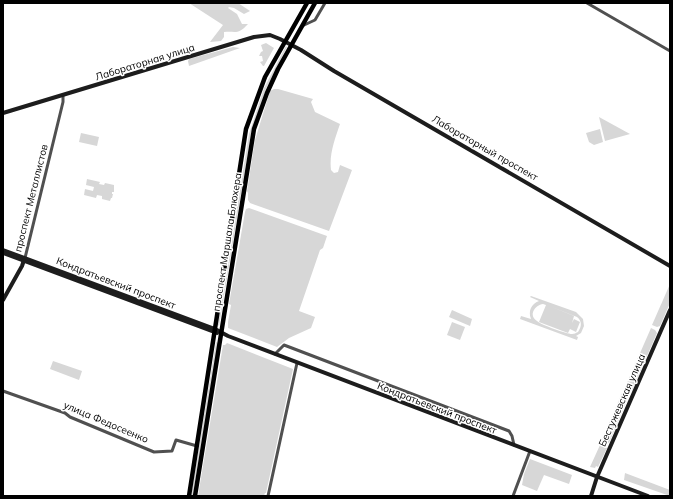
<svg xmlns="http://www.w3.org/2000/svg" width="673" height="499" font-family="Mulish,sans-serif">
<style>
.green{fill:#d7d7d7;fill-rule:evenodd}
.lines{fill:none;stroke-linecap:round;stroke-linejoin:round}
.street{stroke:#505050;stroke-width:3}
.secondary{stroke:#1d1d1d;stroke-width:4}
.primary{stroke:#000;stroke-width:4.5}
.labels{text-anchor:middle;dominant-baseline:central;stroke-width:3;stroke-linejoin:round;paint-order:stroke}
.street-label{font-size:10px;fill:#000;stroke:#fff}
</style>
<rect width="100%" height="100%" fill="#fff"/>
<g class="green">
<path d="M189,3H218L220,4L238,3L250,11L244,14L234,8L229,7L228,8L237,14L242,24H248C238,35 237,31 224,32V37L221,41L210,42L223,25Z"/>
<polygon points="266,43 274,48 264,66 263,66 260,62 263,61 262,56 259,56 261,52 263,51 261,45"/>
<polygon points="286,46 287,47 266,89 251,134 219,326 218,325 249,134 264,88"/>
<polygon points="233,47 240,48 189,66 188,61 189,59"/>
<path d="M274,89H278L313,99L311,102L315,112L340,124C335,139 329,154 331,170L334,173L338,172L340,165L352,170L329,231L250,203L248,200V193L247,191L255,140L270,91Z"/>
<polygon points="599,117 630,134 605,141"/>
<polygon points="600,129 603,142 594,145 589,142 586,133"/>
<polygon points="81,133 99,137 97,146 79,142"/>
<polygon points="87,179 100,182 99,184 104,185 105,183 114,185 114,192 112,192 112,194 113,194 112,198 111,198 110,201 102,199 102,196 97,195 96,198 84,195 85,189 93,191 94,187 86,185"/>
<polygon points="249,208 327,236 323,248 320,250 299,311 315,317 311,328 289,338 277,347 228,328 228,322 231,305 229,304 245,212 246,209"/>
<polygon points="670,284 670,303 660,326 657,327 652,325"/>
<path d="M531,296L576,312L583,319L584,326L581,333L576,336L578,337L577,340L520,319L521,316L531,319C528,311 531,304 539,301L530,297ZM543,304L546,305L539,322L568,333L570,329L576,332L580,322L574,319L572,323L574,316L547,305L577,317C582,321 582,326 578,332C575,333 575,334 572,334C567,334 541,325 537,321C528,315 535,305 543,304Z"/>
<polygon points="452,310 472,319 470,326 449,317"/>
<polygon points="452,322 465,327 460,340 447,335"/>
<polygon points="651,328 655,330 657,333 644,363 637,360"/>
<polygon points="216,342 218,343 195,482 193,496 191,496"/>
<polygon points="227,343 293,369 266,493 265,493 264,496 198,496 223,345 225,345"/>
<polygon points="53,361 82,371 79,380 50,369"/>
<polygon points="636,362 643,365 632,391 628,392 624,390"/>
<polygon points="622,393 627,395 628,398 609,443 602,440"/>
<polygon points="600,445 607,448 598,467 596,466 595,468 590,467"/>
<polygon points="530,459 572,475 569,484 544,475 537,491 522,485 524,474"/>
<polygon points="625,473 670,490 670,496 624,480"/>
</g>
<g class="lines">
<g class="street">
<polyline points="587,3 670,51"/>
<polyline points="302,26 315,20 325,3"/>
<polyline points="25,258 63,102 63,95"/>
<polyline points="275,354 284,345 509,431 512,436 514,445"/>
<polyline points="3,391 65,413 70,417 154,452 172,451 176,440 197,446"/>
<polyline points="268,496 297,363"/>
<polyline points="513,496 530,451"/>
</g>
<g class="secondary">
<polyline points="3,113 254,37 270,35 280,39 301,50 334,71 670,266"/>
<polyline points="3,250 215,329 228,336 648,496"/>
<polyline points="3,253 217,333"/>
<polyline points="3,300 22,266 24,260"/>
<polyline points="591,496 597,477 670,310"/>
</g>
<g class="primary">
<polyline points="189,496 246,129 265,77 307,3"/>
<polyline points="195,496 254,129 267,93 278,69 315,3"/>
</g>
</g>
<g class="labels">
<g class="street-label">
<text transform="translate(145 62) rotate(-17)">Лабораторная улица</text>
<text transform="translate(485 148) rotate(30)">Лабораторный проспект</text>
<text transform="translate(31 198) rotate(-76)">проспект Металлистов</text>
<text transform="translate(227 242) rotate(-81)">проспект Маршала Блюхера</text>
<text transform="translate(116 283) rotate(21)">Кондратьевский проспект</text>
<text transform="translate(622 400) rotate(-66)">Бестужевская улица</text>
<text transform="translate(437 408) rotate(21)">Кондратьевский проспект</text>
<text transform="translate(106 422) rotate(23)">улица Федосеенко</text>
</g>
</g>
<rect width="673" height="499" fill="none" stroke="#000000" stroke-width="8"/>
</svg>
